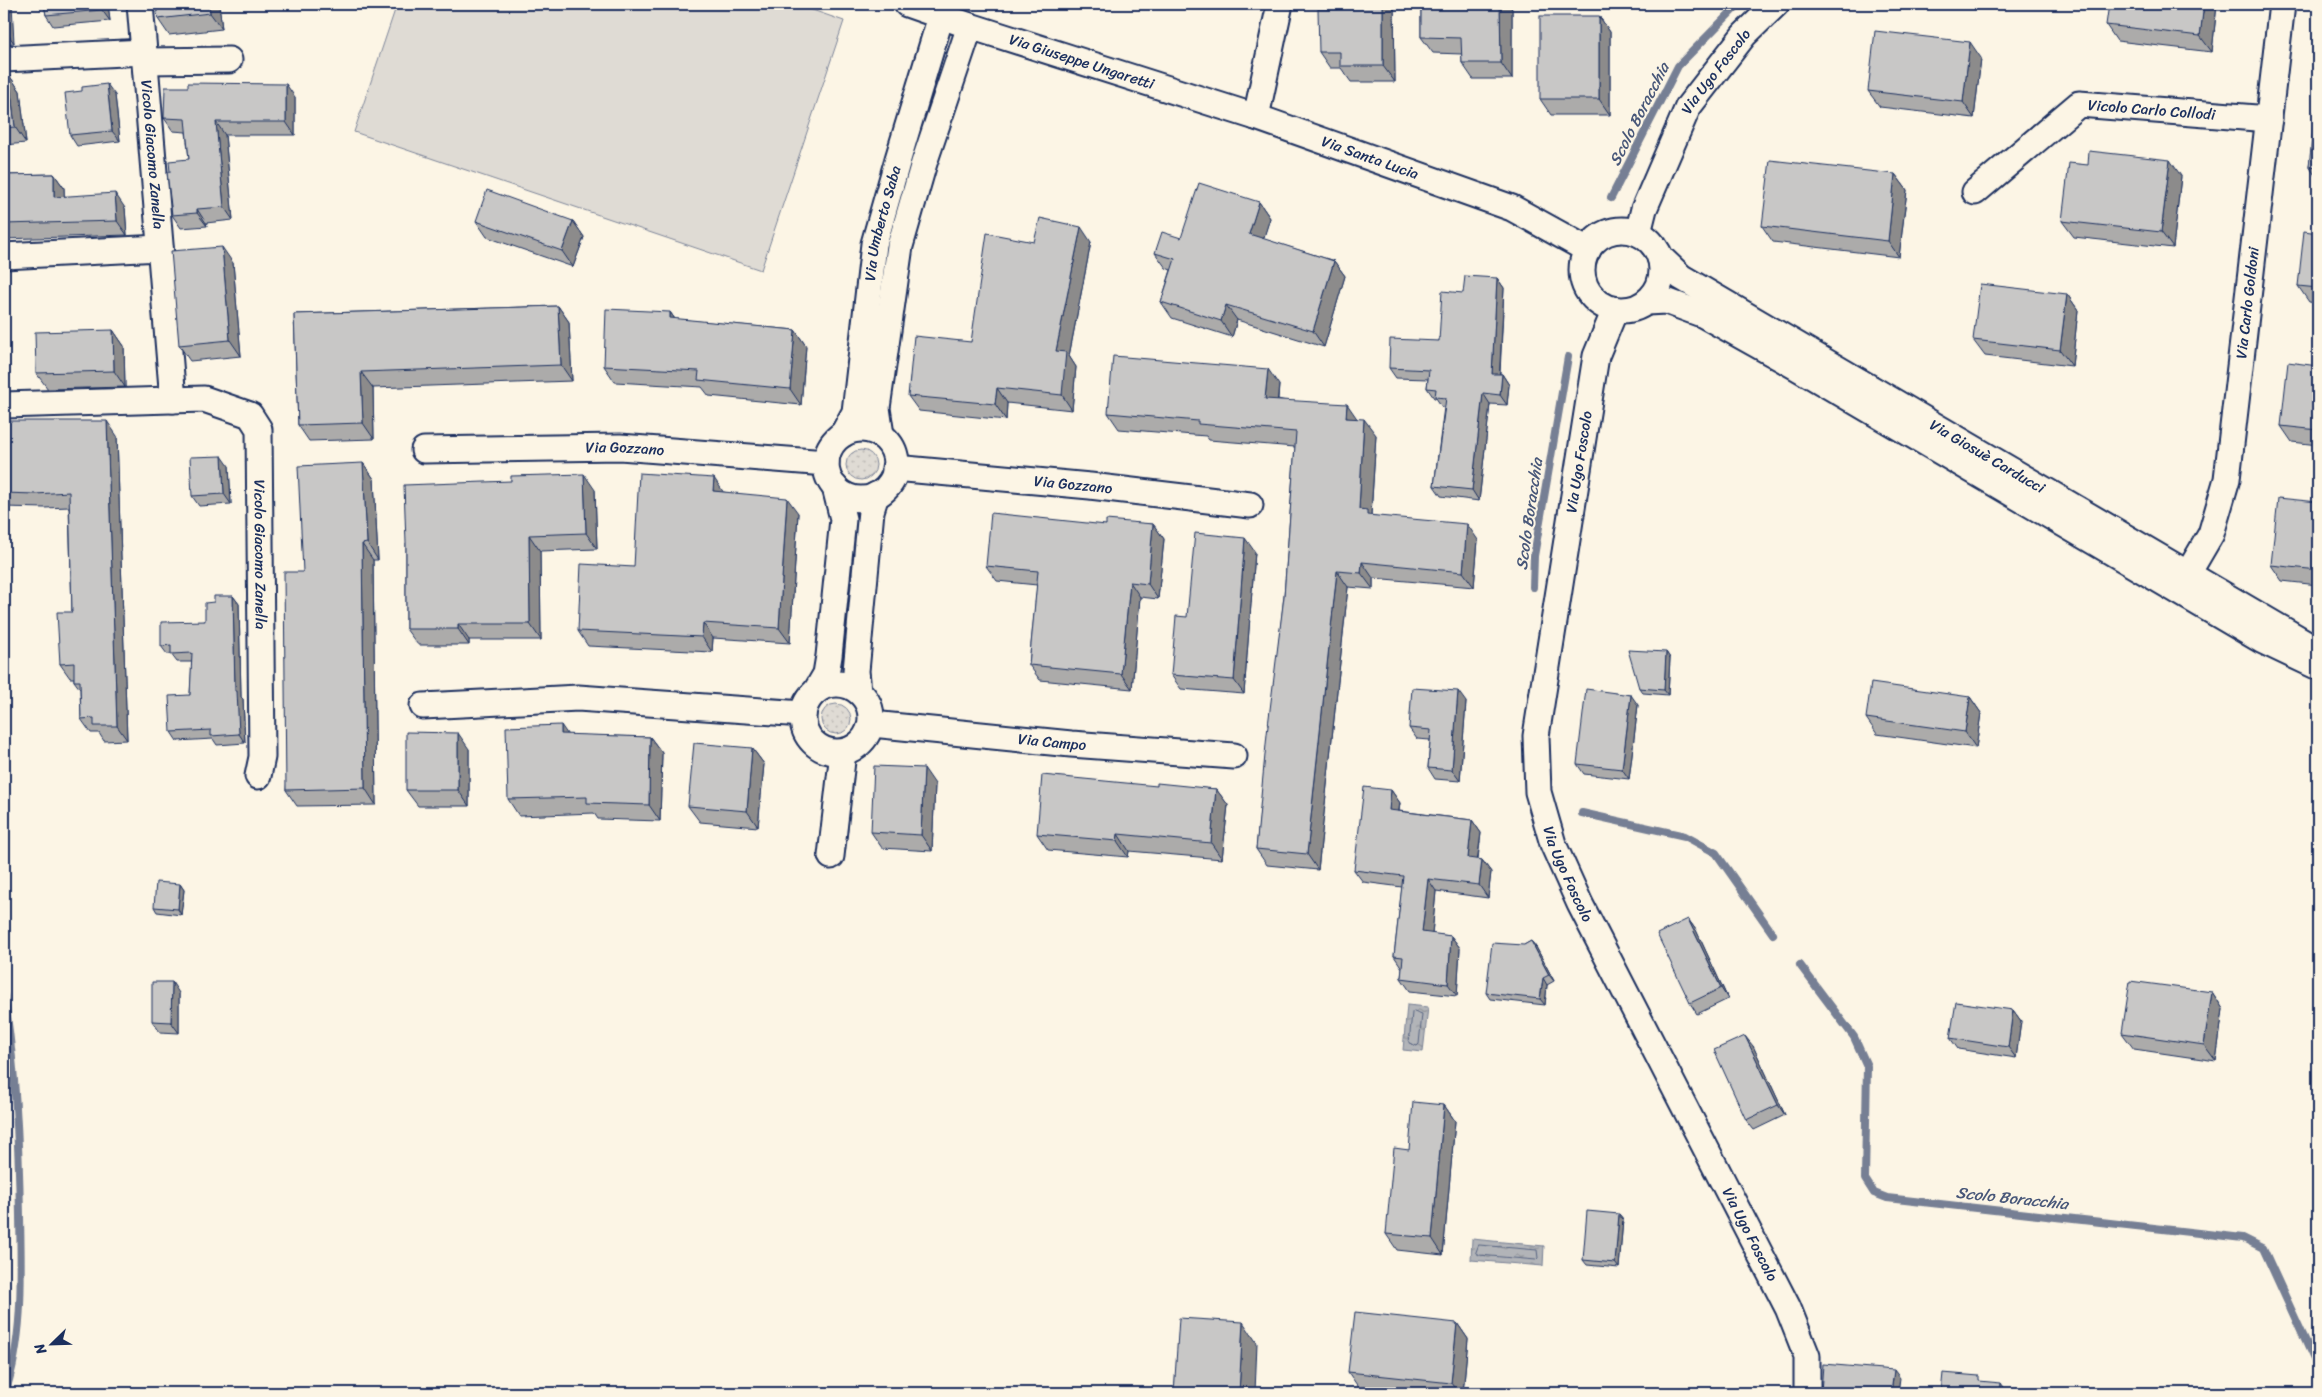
<svg xmlns="http://www.w3.org/2000/svg" width="2322" height="1397" font-family="Sriracha,sans-serif">
<style>
.grass{fill:url(#grass-dots);stroke:#7d8599}
.park{fill:#dfdbd4;stroke:#7d8599}
.water{fill:url(#water-ripples);stroke:#767f94}
.lines{fill:none;stroke-linecap:round;stroke-linejoin:round}
.shore{stroke:#576482;stroke-width:1}
.stream{stroke:#767f94;stroke-width:8}
.minor-casing{stroke:#1b2f5e;stroke-width:29}
.minor{stroke:#fcf5e5;stroke-width:25}
.wall{fill:#acabaa;stroke:#1b2f5e}
.shaded-wall{fill:#8c8b8b;stroke:#1b2f5e}
.building{fill:#c8c7c6;stroke:#1b2f5e}
.labels{text-anchor:middle;dominant-baseline:central;stroke-width:4;stroke-linejoin:round;paint-order:stroke}
.street-label{font-size:15px;fill:#1b2f5e;stroke:#fcf5e5}
.water-label{font-size:16px;font-style:italic;fill:#485779;stroke:#fcf5e5}
</style>
<defs>
<pattern id="grass-dots" width="8" height="8" patternUnits="userSpaceOnUse" patternTransform="scale(1.25)"><rect width="8" height="8" fill="#dfdbd4"/><path d="M2 2h.1M6 6h.1" fill="none" stroke="#bfbcb8" stroke-width="1.8" stroke-linecap="round"/></pattern>
<pattern id="water-ripples" width="26" height="14" patternUnits="userSpaceOnUse" patternTransform="scale(1.25)"><rect width="26" height="14" fill="#b2b4b8"/><path d="M2 4q2-2 4 0t4 0M15 11q2-2 4 0t4 0" fill="none" stroke="#909399"/></pattern>
</defs>
<rect width="100%" height="100%" fill="#fcf5e5"/>
<filter id="ink" filterUnits="userSpaceOnUse"><feTurbulence type="fractalNoise" baseFrequency=".02" numOctaves="2"/><feDisplacementMap in="SourceGraphic" scale="10" xChannelSelector="R" yChannelSelector="G"/><feConvolveMatrix kernelMatrix="1 2 1 2 8 2 1 2 1" color-interpolation-filters="sRGB"/></filter>
<g filter="url(#ink)">
<g class="grass">
<circle cx="861" cy="465" r="15"/>
<circle cx="836" cy="719" r="15"/>
</g>
<polygon class="park" points="397,4 795,4 844,21 761,270 354,132"/>
<g class="water">
<polygon points="1407,1005 1428,1007 1423,1052 1403,1050"/>
<polygon points="1472,1239 1544,1246 1543,1266 1471,1260"/>
</g>
<g class="lines">
<g class="shore">
<polygon points="1414,1011 1422,1014 1419,1044 1417,1046 1409,1043 1412,1013"/>
<polygon points="1479,1245 1537,1250 1538,1258 1536,1260 1479,1255 1476,1253"/>
</g>
<g class="stream">
<polyline points="1611,198 1678,66 1739,4"/>
<polyline points="1533,587 1534,556 1568,357"/>
<polyline points="1582,813 1685,836 1716,853 1773,934"/>
<polyline points="1800,965 1854,1037 1867,1066 1865,1179 1874,1193 1887,1198 2243,1238 2263,1248 2318,1368"/>
<path d="M4,996C16,1069 19,1143 20,1216C21,1274 24,1338 5,1393"/>
</g>
<g class="minor-casing">
<g id="minor">
<path id="s1" d="M140,4L173,400"/>
<path id="s2" d="M907,4L970,26L1256,117L1512,208L1588,250"/>
<polyline points="4,59 144,52"/>
<polyline points="145,61 229,60"/>
<polyline points="1256,117 1280,4"/>
<path id="s3" d="M1975,192L2079,104L2269,119"/>
<circle cx="1622" cy="270" r="40"/>
<path id="s4" d="M1638,233L1644,209L1688,107L1744,35L1776,4"/>
<polyline points="4,256 160,248"/>
<path id="s5" d="M1660,257L1681,277L2318,650"/>
<polyline points="1647,302 1666,301 1704,315 1795,366 2263,641 2316,666"/>
<path id="s6" d="M1615,310L1596,356L1536,736L1538,792L1553,844L1580,904L1788,1308L1807,1356V1393"/>
<path id="s7" d="M4,405L204,399L250,415L259,429L262,757L258,776"/>
<circle cx="861" cy="464" r="35"/>
<path id="s8" d="M843,434L855,412L874,244L898,159L941,16"/>
<polyline points="881,435 877,408 900,246 924,163 970,26"/>
<path id="s9" d="M424,450L620,447L826,463"/>
<path id="s10" d="M895,468L1090,486L1250,505"/>
<path id="s11" d="M2180,587L2211,534L2227,479L2282,4"/>
<circle cx="837" cy="718" r="34"/>
<polyline points="816,691 826,674 829,656 843,519 835,487"/>
<polyline points="858,691 856,671 871,511 876,495"/>
<polyline points="423,706 578,698 803,714"/>
<path id="s12" d="M872,724L1071,744L1234,756"/>
<polyline points="831,856 843,752"/>
</g>
</g>
<use href="#minor" class="minor"/>
</g>
<g class="wall">
<polygon points="4,4 14,43 4,44"/>
<polygon points="44,4 108,4 110,21 53,26 46,15"/>
<polygon points="156,4 219,4 222,29 169,35 158,19"/>
<polygon points="1394,4 1395,82 1351,82 1341,68 1330,68 1319,52 1340,9"/>
<polygon points="1421,4 1508,4 1512,9 1512,79 1473,79 1462,63 1462,54 1433,53 1421,37"/>
<polygon points="2217,4 2212,52 2117,41 2106,25"/>
<polygon points="1599,16 1610,32 1610,115 1551,115 1540,99"/>
<polygon points="1981,58 1974,118 1880,107 1868,91"/>
<polygon points="9,75 20,91 26,143 4,145 4,76"/>
<polygon points="115,95 120,141 77,146 70,135"/>
<polygon points="295,97 295,135 225,135 233,220 206,223 207,226 181,228 172,215 170,172 189,159 186,132 173,131 164,118"/>
<polygon points="2318,111 2318,180 2309,166"/>
<polygon points="2088,165 2181,176 2173,248 2074,237 2062,221"/>
<polygon points="54,174 64,188 64,196 125,208 127,235 4,239 4,175"/>
<polygon points="1895,174 1907,190 1899,257 1773,242 1762,226"/>
<polygon points="1259,202 1270,218 1263,239 1334,261 1345,276 1324,347 1237,320 1232,337 1172,318 1161,302 1171,270 1166,268 1155,253 1181,238"/>
<polygon points="476,221 573,221 584,237 573,267 487,237"/>
<polygon points="2318,233 2318,303 2309,302 2298,286"/>
<polygon points="1034,242 1091,242 1069,356 1076,367 1072,410 1007,403 1006,420 919,411 908,396 971,342"/>
<polygon points="233,263 241,356 190,361 179,345"/>
<polygon points="1497,278 1504,288 1500,374 1502,374 1509,385 1507,405 1490,404 1479,501 1441,496 1434,486 1444,407 1442,407 1436,398 1434,398 1427,388 1428,379 1396,378 1389,368 1439,341 1463,293"/>
<polygon points="2067,294 2078,310 2072,366 1985,356 1973,340"/>
<polygon points="558,306 569,322 572,381 373,388 374,439 309,441 298,425 294,314"/>
<polygon points="670,312 675,319 795,330 806,346 801,405 709,396 702,387 615,382 604,366"/>
<polygon points="113,330 124,346 125,387 48,389 36,373"/>
<polygon points="2318,366 2318,445 2292,442 2281,426"/>
<polygon points="1279,385 1278,399 1357,419 1376,435 1371,515 1478,540 1474,587 1373,578 1373,589 1348,587 1318,870 1267,865 1256,849 1284,596 1295,447 1209,440 1206,436 1119,429 1108,413"/>
<polygon points="4,421 117,436 127,740 104,741 99,733 91,733 81,719 80,689 74,681 74,678 70,678 60,664 72,612 69,507 45,508 4,507"/>
<polygon points="363,463 374,479 378,560 373,560 376,805 297,806 286,790 303,572"/>
<polygon points="229,466 231,504 199,506 192,496"/>
<polygon points="595,490 597,549 540,551 541,640 469,640 469,645 418,645 406,629 406,543"/>
<polygon points="724,492 798,513 790,643 713,638 712,652 588,646 578,631 634,567"/>
<polygon points="2318,502 2318,585 2282,581 2271,565"/>
<polygon points="1153,524 1164,539 1158,599 1140,597 1132,689 1040,680 1029,665 1037,585 997,581 986,566 1106,525"/>
<polygon points="1255,552 1244,694 1181,689 1171,675 1187,617"/>
<polygon points="233,596 239,604 241,697 243,699 245,743 217,745 213,739 177,741 171,732 190,695 192,662 177,662 171,654 167,654 161,646 205,621 214,602"/>
<polygon points="1666,652 1670,658 1668,695 1643,693 1639,688"/>
<polygon points="1970,697 1981,713 1976,748 1877,734 1866,718"/>
<polygon points="1466,702 1460,781 1435,779 1428,768 1430,740 1417,739 1409,728"/>
<polygon points="1638,705 1629,779 1584,774 1577,764"/>
<polygon points="567,735 650,737 662,753 660,821 598,819 594,813 519,816 508,799"/>
<polygon points="752,748 764,764 758,827 700,822 688,806"/>
<polygon points="469,749 469,806 418,806 406,790"/>
<polygon points="935,784 932,851 882,848 871,832"/>
<polygon points="1157,786 1216,789 1228,805 1222,859 1129,851 1128,857 1048,850 1037,834"/>
<polygon points="1391,790 1400,803 1399,811 1472,820 1481,833 1478,859 1482,860 1491,872 1488,898 1436,891 1432,934 1451,936 1460,948 1457,996 1410,991 1401,978 1402,968 1394,956 1402,887 1363,882 1354,870"/>
<polygon points="180,884 184,890 181,915 157,912 154,907"/>
<polygon points="1688,919 1696,930 1728,999 1697,1014 1690,1003"/>
<polygon points="1531,941 1536,947 1554,981 1547,985 1545,1005 1490,999 1486,993 1524,945"/>
<polygon points="2212,992 2223,1009 2216,1061 2134,1049 2122,1033"/>
<polygon points="179,993 179,1033 160,1032 152,1021"/>
<polygon points="2013,1010 2021,1021 2016,1058 1958,1049 1950,1038"/>
<polygon points="1753,1046 1785,1115 1754,1130 1746,1120"/>
<polygon points="1444,1105 1455,1121 1443,1255 1397,1250 1386,1234 1409,1150"/>
<polygon points="1619,1214 1623,1219 1619,1268 1587,1265 1583,1260"/>
<polygon points="1457,1323 1468,1339 1463,1393 1409,1393 1359,1388 1348,1372"/>
</g>
<g class="shaded-wall">
<polygon points="4,4 12,4 14,43 4,29"/>
<polygon points="102,4 108,4 110,21 102,10"/>
<polygon points="209,4 219,4 222,29 210,13"/>
<polygon points="1383,4 1394,4 1395,82 1383,66"/>
<polygon points="1500,4 1508,4 1512,9 1512,79 1501,63"/>
<polygon points="2204,4 2217,4 2212,52 2200,36"/>
<polygon points="1599,16 1610,32 1610,115 1599,99"/>
<polygon points="1970,42 1981,58 1974,118 1963,102"/>
<polygon points="9,75 20,91 26,143 15,127"/>
<polygon points="107,84 115,95 120,141 112,131"/>
<polygon points="286,84 295,97 295,135 286,122"/>
<polygon points="216,122 225,135 233,220 224,207"/>
<polygon points="2170,160 2181,176 2173,248 2161,232"/>
<polygon points="54,174 64,188 65,212 54,197"/>
<polygon points="1895,174 1907,190 1899,257 1888,241"/>
<polygon points="115,193 125,208 127,235 117,221"/>
<polygon points="1259,202 1270,218 1260,250 1249,234"/>
<polygon points="197,209 206,223 207,226 197,213"/>
<polygon points="573,221 584,237 573,267 562,251"/>
<polygon points="1081,227 1091,242 1069,356 1076,367 1072,410 1062,395 1056,351"/>
<polygon points="222,247 233,263 241,356 230,340"/>
<polygon points="1334,261 1345,276 1324,347 1313,331"/>
<polygon points="1497,278 1504,288 1499,384 1492,374"/>
<polygon points="2067,294 2078,310 2072,366 2060,350"/>
<polygon points="1226,305 1237,320 1232,337 1221,321"/>
<polygon points="558,306 569,322 572,381 561,365"/>
<polygon points="670,312 681,328 670,318"/>
<polygon points="113,330 124,346 125,387 114,371"/>
<polygon points="795,330 806,346 801,405 790,389"/>
<polygon points="1268,369 1279,385 1276,414 1265,399"/>
<polygon points="361,372 373,388 374,439 363,423"/>
<polygon points="1502,374 1509,385 1507,405 1500,395"/>
<polygon points="997,388 1007,403 1006,420 995,404"/>
<polygon points="1483,393 1490,404 1479,501 1472,490"/>
<polygon points="1347,404 1358,420 1346,418"/>
<polygon points="1364,419 1376,435 1371,514 1378,525 1359,509"/>
<polygon points="107,421 117,436 127,740 117,726"/>
<polygon points="222,456 229,466 231,504 224,494"/>
<polygon points="363,463 374,479 378,560 367,543"/>
<polygon points="584,474 595,490 597,549 586,533"/>
<polygon points="714,478 724,493 713,491"/>
<polygon points="787,498 798,513 790,643 779,628"/>
<polygon points="1153,524 1164,539 1158,599 1148,584"/>
<polygon points="1467,524 1478,540 1474,587 1463,572"/>
<polygon points="529,535 540,551 541,640 530,624"/>
<polygon points="1245,538 1255,552 1244,694 1234,680"/>
<polygon points="362,544 373,560 376,805 365,788"/>
<polygon points="1362,562 1373,578 1373,589 1361,573"/>
<polygon points="1337,571 1348,587 1318,870 1307,854"/>
<polygon points="1130,582 1140,597 1132,689 1121,674"/>
<polygon points="233,596 239,604 241,697 243,699 245,743 239,734 235,691"/>
<polygon points="703,623 713,638 712,652 702,637"/>
<polygon points="458,624 469,640 469,645 458,629"/>
<polygon points="1666,652 1670,658 1668,695 1664,690"/>
<polygon points="1458,691 1466,702 1460,781 1452,770"/>
<polygon points="1631,695 1638,705 1629,779 1622,769"/>
<polygon points="1970,697 1981,713 1976,748 1965,732"/>
<polygon points="561,725 572,741 561,734"/>
<polygon points="458,733 469,749 469,806 458,790"/>
<polygon points="650,737 662,753 660,821 649,805"/>
<polygon points="752,748 764,764 758,827 747,811"/>
<polygon points="924,768 935,784 932,851 921,835"/>
<polygon points="1216,789 1228,805 1222,859 1211,843"/>
<polygon points="1391,790 1400,803 1397,822 1389,810"/>
<polygon points="1472,820 1481,833 1476,870 1468,858"/>
<polygon points="1118,834 1129,851 1128,857 1117,841"/>
<polygon points="1482,860 1491,872 1488,898 1479,885"/>
<polygon points="1428,879 1436,891 1431,945 1422,932"/>
<polygon points="180,884 184,890 181,915 178,909"/>
<polygon points="1688,919 1696,930 1728,999 1721,988"/>
<polygon points="1451,936 1460,948 1457,996 1448,984"/>
<polygon points="1531,941 1536,947 1554,981 1549,975"/>
<polygon points="1543,978 1547,985 1545,1005 1540,999"/>
<polygon points="172,982 179,993 179,1033 171,1022"/>
<polygon points="2212,992 2223,1009 2216,1061 2204,1045"/>
<polygon points="2013,1010 2021,1021 2016,1058 2008,1047"/>
<polygon points="1745,1036 1753,1046 1785,1115 1778,1105"/>
<polygon points="1444,1105 1455,1121 1443,1255 1432,1238"/>
<polygon points="1619,1214 1623,1219 1619,1268 1615,1263"/>
<polygon points="1243,1322 1257,1343 1255,1393 1239,1393"/>
<polygon points="1457,1323 1468,1339 1463,1393 1458,1393 1451,1383"/>
<polygon points="1894,1370 1900,1378 1898,1393 1891,1393"/>
<polygon points="2001,1383 2008,1393 2000,1393"/>
</g>
<g class="building">
<polygon points="44,4 102,4 102,10 46,15"/>
<polygon points="156,4 209,4 210,13 158,19"/>
<polygon points="1340,4 1383,4 1383,66 1340,66 1340,52 1319,52 1318,9 1340,9"/>
<polygon points="1421,4 1500,4 1501,63 1462,63 1461,38 1421,37"/>
<polygon points="2109,4 2204,4 2200,36 2106,25"/>
<rect x="1540" y="16" width="59" height="83"/>
<polygon points="1875,31 1970,42 1963,102 1868,91"/>
<polygon points="9,75 15,127 4,128 4,76"/>
<polygon points="188,83 286,84 286,122 216,122 224,207 197,209 197,213 172,215 167,172 170,172 169,161 189,159 185,119 164,118 165,87 188,87"/>
<polygon points="107,84 112,131 70,135 65,93 82,91 82,87"/>
<polygon points="2315,111 2318,111 2318,167 2309,166"/>
<polygon points="2089,151 2170,160 2161,232 2062,221 2069,163 2088,165"/>
<polygon points="1770,160 1895,174 1888,241 1762,226"/>
<polygon points="54,174 54,197 115,193 117,221 4,224 4,175"/>
<polygon points="1199,183 1259,202 1249,234 1334,261 1313,331 1226,305 1221,321 1161,302 1175,259 1155,253 1162,232 1181,238"/>
<polygon points="487,190 573,221 562,251 476,221"/>
<polygon points="1040,218 1081,227 1056,351 1066,352 1062,395 997,388 995,404 908,396 914,336 971,342 987,233 1034,242"/>
<polygon points="2304,231 2318,233 2318,288 2298,286"/>
<polygon points="222,247 230,340 179,345 171,251"/>
<polygon points="1465,276 1497,278 1492,374 1502,374 1500,395 1483,393 1472,490 1434,486 1446,398 1435,397 1436,389 1427,388 1429,370 1389,368 1390,339 1439,341 1442,291 1463,293"/>
<polygon points="1980,284 2067,294 2060,350 1973,340"/>
<polygon points="558,306 561,365 361,372 363,423 298,425 294,314"/>
<polygon points="606,309 670,312 670,318 795,330 790,389 698,380 699,371 604,366"/>
<polygon points="113,330 114,371 36,373 35,332"/>
<polygon points="1113,356 1268,369 1265,399 1347,404 1346,418 1364,419 1359,509 1367,510 1367,515 1467,524 1463,572 1362,562 1361,573 1337,571 1307,854 1256,849 1267,734 1284,596 1296,432 1198,424 1198,421 1108,413"/>
<polygon points="2288,362 2318,366 2318,430 2281,426"/>
<polygon points="4,421 107,421 117,726 94,726 94,718 81,719 80,681 74,681 74,663 60,664 57,612 72,612 69,492 35,494 4,493"/>
<polygon points="222,456 224,494 192,496 190,457"/>
<polygon points="363,463 367,543 362,544 365,788 286,790 284,572 303,572 298,466"/>
<polygon points="639,473 714,478 713,491 787,498 779,628 703,623 702,637 578,631 581,564 634,567"/>
<polygon points="584,474 586,533 529,535 530,624 458,624 458,629 406,629 406,543 404,485 511,481 511,476"/>
<polygon points="2278,498 2318,502 2318,570 2271,565"/>
<polygon points="991,513 1106,525 1106,520 1153,524 1148,584 1130,582 1121,674 1029,665 1038,571 986,566"/>
<polygon points="1195,533 1245,538 1234,680 1171,675 1176,616 1187,617"/>
<polygon points="214,596 233,596 235,691 237,691 239,734 211,736 211,730 171,732 169,696 190,695 192,653 171,654 171,645 161,646 161,622 205,621 205,603 214,602"/>
<polygon points="1628,650 1666,652 1664,690 1639,688"/>
<polygon points="1871,683 1970,697 1965,732 1866,718"/>
<polygon points="1412,688 1458,691 1452,770 1428,768 1431,730 1409,728"/>
<polygon points="1586,689 1631,695 1622,769 1577,764"/>
<polygon points="561,725 561,734 650,737 649,805 587,803 587,797 508,799 506,727"/>
<polygon points="406,732 458,733 458,790 406,790"/>
<polygon points="694,743 752,748 747,811 688,806"/>
<polygon points="874,766 924,768 921,835 871,832"/>
<polygon points="1042,775 1157,786 1157,783 1216,789 1211,843 1118,834 1117,841 1037,834"/>
<polygon points="1364,787 1391,790 1389,810 1472,820 1468,858 1482,860 1479,885 1428,879 1422,932 1451,936 1448,984 1401,978 1403,957 1394,956 1403,876 1354,870"/>
<polygon points="156,882 180,884 178,909 154,907"/>
<polygon points="1688,919 1721,988 1690,1003 1657,934"/>
<polygon points="1531,941 1549,975 1543,978 1540,999 1486,993 1492,943 1524,945"/>
<polygon points="2130,981 2212,992 2204,1045 2122,1033"/>
<polygon points="152,982 172,982 171,1022 152,1021"/>
<polygon points="1956,1002 2013,1010 2008,1047 1950,1038"/>
<polygon points="1745,1036 1778,1105 1746,1120 1714,1050"/>
<polygon points="1413,1102 1444,1105 1432,1238 1386,1234 1394,1148 1409,1150"/>
<polygon points="1587,1211 1619,1214 1615,1263 1583,1260"/>
<polygon points="1355,1312 1457,1323 1451,1383 1348,1372"/>
<polygon points="1179,1318 1243,1322 1239,1393 1174,1393"/>
<polygon points="1823,1364 1894,1370 1891,1393 1821,1393"/>
<polygon points="1943,1373 1979,1376 1979,1381 2001,1383 2000,1393 1941,1393"/>
</g>
</g>
<g class="labels">
<g class="street-label">
<text stroke="none"><textPath href="#s2" startOffset="184">Via Giuseppe Ungaretti</textPath></text>
<text stroke="none"><textPath href="#s4" startOffset="181">Via Ugo Foscolo</textPath></text>
<text stroke="none"><textPath href="#s3" startOffset="209">Vicolo Carlo Collodi</textPath></text>
<text stroke="none"><textPath href="#s1" startOffset="151">Vicolo Giacomo Zanella</textPath></text>
<text stroke="none"><textPath href="#s2" startOffset="488">Via Santa Lucia</textPath></text>
<text stroke="none"><textPath href="#s8" startOffset="216">Via Umberto Saba</textPath></text>
<text stroke="none"><textPath href="#s11" startOffset="296">Via Carlo Goldoni</textPath></text>
<text stroke="none"><textPath href="#s9" startOffset="201">Via Gozzano</textPath></text>
<text stroke="none"><textPath href="#s5" startOffset="384">Via Giosuè Carducci</textPath></text>
<text transform="translate(1579 462) rotate(-81)">Via Ugo Foscolo</text>
<text stroke="none"><textPath href="#s10" startOffset="179">Via Gozzano</textPath></text>
<text stroke="none"><textPath href="#s7" startOffset="391">Vicolo Giacomo Zanella</textPath></text>
<text stroke="none"><textPath href="#s12" startOffset="181">Via Campo</textPath></text>
<text stroke="none"><textPath href="#s6" startOffset="578">Via Ugo Foscolo</textPath></text>
<text stroke="none"><textPath href="#s6" startOffset="982">Via Ugo Foscolo</textPath></text>
</g>
<g class="water-label">
<text transform="translate(1639 114) rotate(-63)">Scolo Boracchia</text>
<text transform="translate(1529 514) rotate(-82)">Scolo Boracchia</text>
<text transform="translate(2012 1198) rotate(6)">Scolo Boracchia</text>
</g>
</g>
<rect width="2322" height="1397" fill="none" stroke="#fcf5e5" stroke-width="20"/>
<rect x="10" y="10" width="2302" height="1377" fill="none" stroke="#1b2f5e" stroke-width="2" filter="url(#ink)"/>
<g transform="translate(52 1344) rotate(247)" stroke="#fcf5e5" stroke-width="4" paint-order="stroke">
<path d="M0-4L9 19L0 12L-9 19Z" fill="#1b2f5e"/>
<text y="-8" font-size="14" font-weight="bold" text-anchor="middle" fill="#1b2f5e">N</text>
</g>
</svg>
